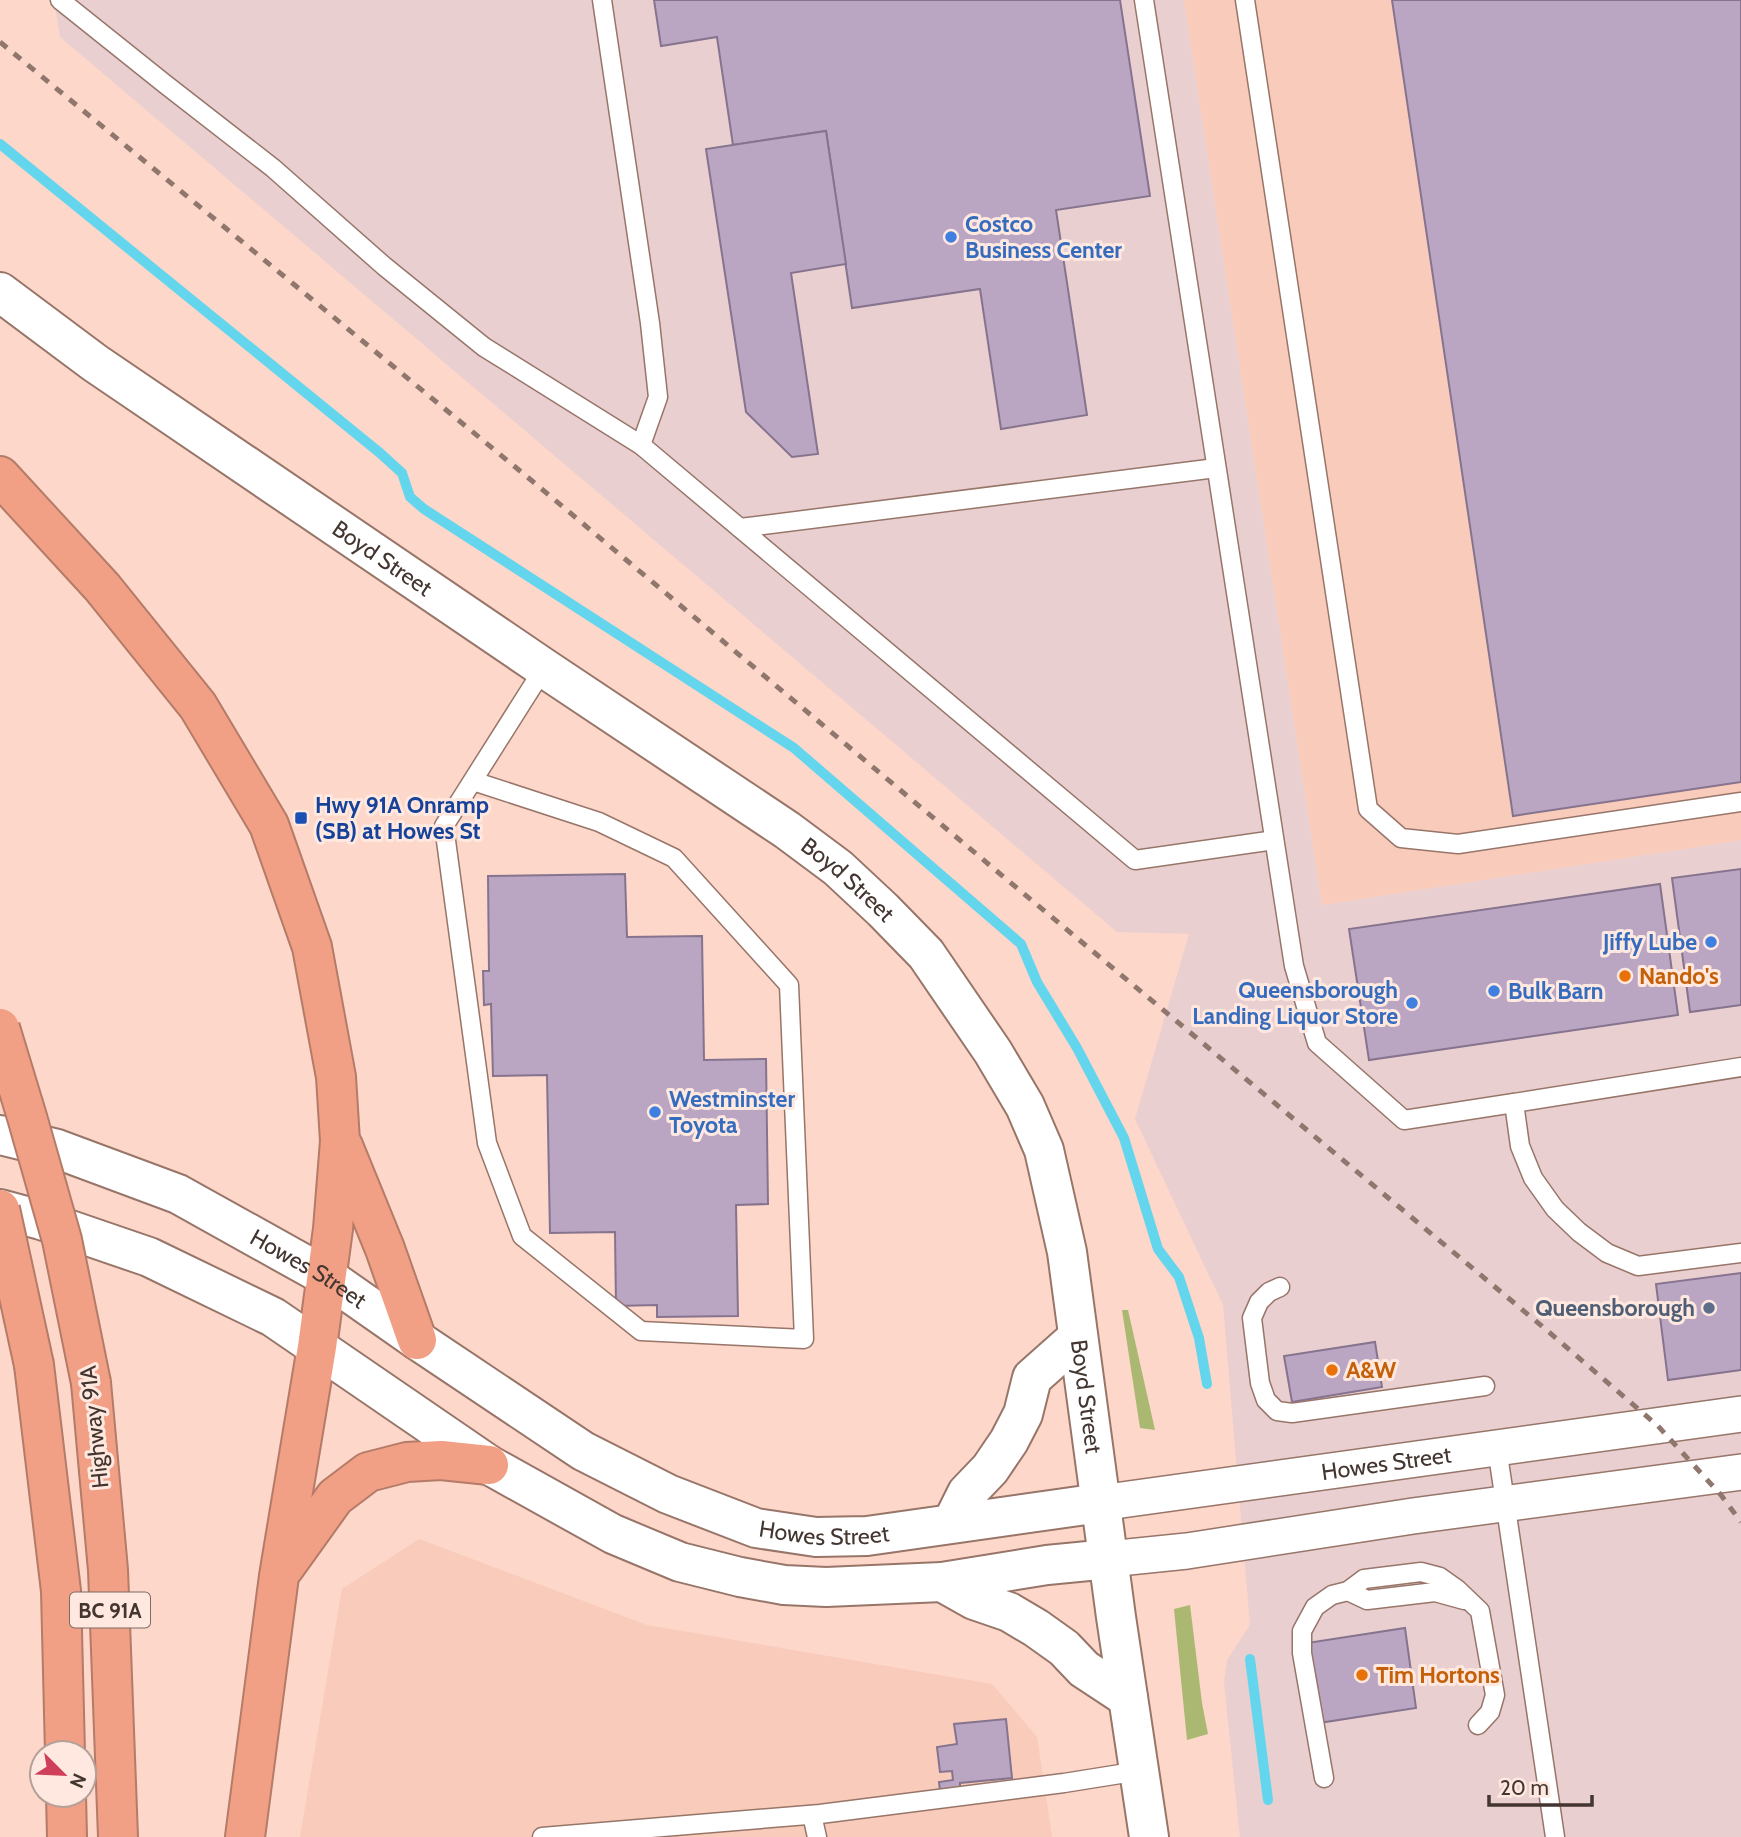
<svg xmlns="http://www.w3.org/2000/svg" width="1741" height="1837" font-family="Cabin,sans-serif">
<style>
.commercial{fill:#eacfd0}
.built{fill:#f8cbba}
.green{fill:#abb872}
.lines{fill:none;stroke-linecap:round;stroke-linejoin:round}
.stream{stroke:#63d5ed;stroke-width:10}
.building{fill:#baa6c3;stroke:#86738e;stroke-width:2}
.lane-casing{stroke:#977569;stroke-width:21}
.street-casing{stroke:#977569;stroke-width:38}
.secondary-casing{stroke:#977569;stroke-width:42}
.highway-casing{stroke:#b47b68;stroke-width:42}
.lane{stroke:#fff;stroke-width:18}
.street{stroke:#fff;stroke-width:35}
.secondary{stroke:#fff;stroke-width:38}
.highway{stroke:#f1a086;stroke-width:38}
.rail{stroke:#8f776e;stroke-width:5;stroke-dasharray:9 9;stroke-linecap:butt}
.highway-bridge-casing{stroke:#b47b68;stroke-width:42;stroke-linecap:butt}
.highway-bridge{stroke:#f1a086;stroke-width:38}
.shop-dot{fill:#3f7fe0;stroke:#ffe8df;stroke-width:2.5}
.transit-dot{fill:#1a4fb4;stroke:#ffe8df;stroke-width:2.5}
.food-dot{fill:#e8710a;stroke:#ffe8df;stroke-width:2.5}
.service-dot{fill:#5c6f8a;stroke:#ffe8df;stroke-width:2.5}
.labels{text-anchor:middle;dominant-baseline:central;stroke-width:6;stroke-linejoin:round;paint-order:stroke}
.shield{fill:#ffe8df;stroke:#7b6b64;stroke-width:2}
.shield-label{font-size:21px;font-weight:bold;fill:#43352f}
.shop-label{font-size:23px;font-weight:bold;fill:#366cbe;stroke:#ffe8df;text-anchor:start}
.street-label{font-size:23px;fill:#43352f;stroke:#ffe8df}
.transit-label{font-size:23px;font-weight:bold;fill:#164399;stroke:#ffe8df;text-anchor:start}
.food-label{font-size:23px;font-weight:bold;fill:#c56008;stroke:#ffe8df;text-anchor:start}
.service-label{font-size:23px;font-weight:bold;fill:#4e5e75;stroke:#ffe8df;text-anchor:end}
</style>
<rect width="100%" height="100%" fill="#fdd7c9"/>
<polygon class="commercial" points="54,0 1184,0 1322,905 1741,840 1741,1837 1240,1837 1224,1683 1227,1660 1250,1625 1223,1305 1135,1119 1189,934 1117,932 60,37"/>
<g class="built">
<polygon points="1184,0 1741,0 1741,840 1322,905"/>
<polygon points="419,1539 647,1625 992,1684 1037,1737 1052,1837 300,1837 342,1589"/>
</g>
<g class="green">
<polygon points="1122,1310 1128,1310 1155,1430 1140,1428"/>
<polygon points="1190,1605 1202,1703 1208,1734 1187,1740 1174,1609"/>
</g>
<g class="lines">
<g class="stream">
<polyline points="0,144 380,453 402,473 410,497 424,509 794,748 1021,944 1037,982 1077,1048 1124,1138 1158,1249 1179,1277 1199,1338 1207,1384"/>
<polyline points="1250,1659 1268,1800"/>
</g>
</g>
<g class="building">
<polygon points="654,0 1120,0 1150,196 1056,210 1087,415 1001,429 980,289 852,308 826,131 733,145 717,37 661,46"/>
<polygon points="1392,0 1741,0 1741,782 1513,816"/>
<polygon points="826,131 846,264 791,273 818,454 792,457 746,412 706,149"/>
<polygon points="1741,869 1741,1005 1690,1012 1672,878"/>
<polygon points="625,874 627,937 702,936 704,1060 766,1059 768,1204 736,1205 738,1316 657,1317 657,1305 616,1306 615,1232 550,1233 547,1075 493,1076 491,1004 484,1005 483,971 489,971 488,876"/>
<polygon points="1660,884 1678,1015 1369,1060 1349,929"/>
<polygon points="1741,1273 1741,1370 1668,1380 1656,1284"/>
<polygon points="1375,1342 1382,1387 1292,1402 1284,1356"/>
<polygon points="1405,1628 1416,1708 1319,1723 1307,1643"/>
<polygon points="1006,1719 1012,1778 960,1783 960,1789 940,1791 939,1782 953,1780 952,1771 940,1772 937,1747 957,1744 954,1724"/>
</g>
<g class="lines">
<g class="lane-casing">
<g id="lane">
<polyline points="60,0 165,84 273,168 384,266 484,347 641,445 1135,860 1274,840"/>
<polyline points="602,0 650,323 658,397 641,445"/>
<polyline points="1144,0 1294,966 1317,1043 1404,1120 1514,1103"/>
<polyline points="1245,0 1368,809 1401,838 1458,844 1741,802"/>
<polyline points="740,528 1216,468"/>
<polyline points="473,781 599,822 674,858 789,985 804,1339 641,1331 522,1236 487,1143 444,826 544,668"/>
<polyline points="1741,1067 1514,1103 1520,1146 1533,1178 1555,1209 1579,1232 1607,1253 1638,1266 1741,1253"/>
<polyline points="1280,1287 1269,1292 1259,1302 1252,1318 1260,1383 1266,1400 1277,1411 1292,1413 1485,1386"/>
<polyline points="1497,1448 1555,1837"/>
<polyline points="1348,1591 1367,1600 1435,1592 1464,1600"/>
<polyline points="1324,1778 1302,1653 1302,1631 1315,1607 1332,1595 1348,1591 1364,1579 1421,1572 1440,1577 1457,1589 1480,1611 1495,1695 1490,1712 1478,1725"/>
<polyline points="812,1815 817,1837"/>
<polyline points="542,1837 820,1814 1064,1783 1139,1771"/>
</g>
</g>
<g class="street-casing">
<g id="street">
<path id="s1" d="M1100,1503L1741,1414"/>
<polyline points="1109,1559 1187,1551 1413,1516 1741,1472"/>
</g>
</g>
<g class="secondary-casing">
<g id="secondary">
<path id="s2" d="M0,292L95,363L544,668L787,830L838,868L883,910L926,954L993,1052L1025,1106L1044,1150L1067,1252L1116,1617L1149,1837"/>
<path id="s3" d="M0,1135L57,1149L178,1194L327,1277L417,1340L583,1451L668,1494L756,1528L816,1537L867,1536L1100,1503"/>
<polyline points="0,1209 41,1220 149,1257 273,1317 489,1465 613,1534 680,1562 740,1577 784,1585 826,1587 942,1582 1047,1565 1109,1559"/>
<polyline points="952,1523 967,1493 990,1469 1009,1441 1023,1414 1032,1378 1077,1338"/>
<polyline points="942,1582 974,1600 1009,1612 1036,1628 1064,1648 1084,1669 1128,1698"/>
</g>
</g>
<g class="highway-casing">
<g id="highway">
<polyline points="0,476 102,587 198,706 269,825 312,947 336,1077 340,1141 333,1229 317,1347 279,1576 245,1837"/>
<polyline points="343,1146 385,1249 417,1340"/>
<polyline points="34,1365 61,1591 65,1753"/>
<polyline points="91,1383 108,1570 118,1837"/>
<polyline points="284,1568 335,1497 368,1472 407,1462 441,1460 489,1465"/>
<polyline points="66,1795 67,1837"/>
</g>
</g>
<use href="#lane" class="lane"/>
<use href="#street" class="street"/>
<use href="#secondary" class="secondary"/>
<use href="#highway" class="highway"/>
<polyline class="rail" points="0,42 531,480 1005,878 1543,1327 1658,1426 1721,1495 1741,1522"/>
<g class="highway-bridge-casing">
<g id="highway-bridge">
<polyline points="0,1028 27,1117 62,1240 91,1383"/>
<polyline points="0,1209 34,1365"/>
</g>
</g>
<use href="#highway-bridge" class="highway-bridge"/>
</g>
<g class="shop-dot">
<circle cx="951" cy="237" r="7"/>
<circle cx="1711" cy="942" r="7"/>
<circle cx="1494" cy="991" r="7"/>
<circle cx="1412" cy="1003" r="7"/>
<circle cx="655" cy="1112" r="7"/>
</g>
<rect class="transit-dot" x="294" y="811" width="14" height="14" rx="3.5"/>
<g class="food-dot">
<circle cx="1625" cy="976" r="7"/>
<circle cx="1332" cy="1370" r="7"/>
<circle cx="1362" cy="1675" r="7"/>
</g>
<circle class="service-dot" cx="1709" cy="1308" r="7"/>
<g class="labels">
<rect class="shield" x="70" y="1592.5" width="80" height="35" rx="5"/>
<g class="shield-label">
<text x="110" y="1610">BC 91A</text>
</g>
<g class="shop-label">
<text x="965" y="224">Costco<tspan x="965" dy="26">Business Center</tspan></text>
<text x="1697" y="942" text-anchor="end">Jiffy Lube</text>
<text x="1398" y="990" text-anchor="end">Queensborough<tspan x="1398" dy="26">Landing Liquor Store</tspan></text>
<text x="1508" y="991">Bulk Barn</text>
<text x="669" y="1099">Westminster<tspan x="669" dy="26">Toyota</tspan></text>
</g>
<g class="street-label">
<text stroke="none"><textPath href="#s2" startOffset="466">Boyd Street</textPath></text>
<text stroke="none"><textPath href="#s2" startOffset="1032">Boyd Street</textPath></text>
<text stroke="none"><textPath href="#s3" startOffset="338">Howes Street</textPath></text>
<text stroke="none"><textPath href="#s2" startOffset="1620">Boyd Street</textPath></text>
<text transform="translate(94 1427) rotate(-96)">Highway 91A</text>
<text stroke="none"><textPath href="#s1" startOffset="289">Howes Street</textPath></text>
<text stroke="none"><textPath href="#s3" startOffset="926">Howes Street</textPath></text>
</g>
<g class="transit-label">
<text x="315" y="805">Hwy 91A Onramp<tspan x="315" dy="26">(SB) at Howes St</tspan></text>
</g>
<g class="food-label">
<text x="1639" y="976">Nando's</text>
<text x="1346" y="1370">A&amp;W</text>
<text x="1376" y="1675">Tim Hortons</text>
</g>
<g class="service-label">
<text x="1695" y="1308">Queensborough</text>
</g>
</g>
<g transform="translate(63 1774) rotate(114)"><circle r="33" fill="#ffe8df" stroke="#b4a099" stroke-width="2"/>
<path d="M0-5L12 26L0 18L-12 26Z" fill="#cf3f5a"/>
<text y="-10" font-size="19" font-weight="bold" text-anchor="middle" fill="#43352f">N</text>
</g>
<path d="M1489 1795v10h103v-10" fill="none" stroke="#43352f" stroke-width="3.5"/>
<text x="1500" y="1795" font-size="21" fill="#43352f" stroke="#ffe8df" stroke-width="5" paint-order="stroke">20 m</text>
</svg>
